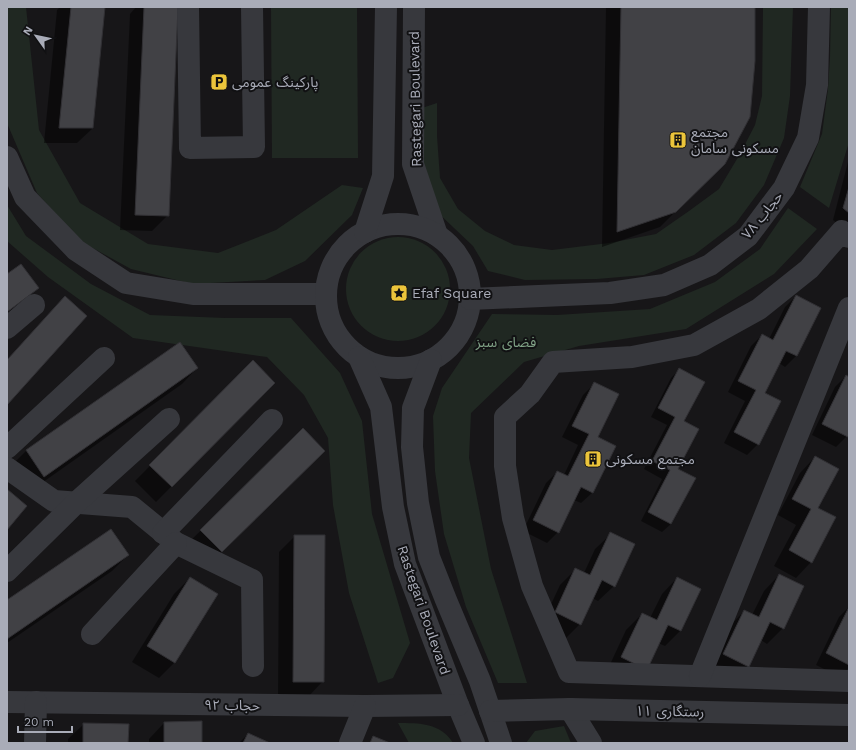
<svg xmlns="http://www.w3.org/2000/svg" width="856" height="750" font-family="'Work Sans','Noto Sans Arabic',sans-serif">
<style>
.green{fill:#202822}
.shadow{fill:#0007}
.building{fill:#414145;stroke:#313034}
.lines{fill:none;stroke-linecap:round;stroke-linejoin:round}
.minor{stroke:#37383d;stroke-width:22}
.labels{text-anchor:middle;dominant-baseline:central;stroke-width:4;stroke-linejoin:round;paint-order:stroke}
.poi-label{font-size:14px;fill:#a9acb8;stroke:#111113;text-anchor:start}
.street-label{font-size:14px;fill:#a9acb8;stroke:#111113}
.park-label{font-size:14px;fill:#80a286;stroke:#111113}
</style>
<rect width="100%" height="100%" fill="#171618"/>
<g class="green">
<polygon points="7,7 26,7 39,130 80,203 148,244 218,253 276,230 342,185 363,188 352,215 305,261 265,280 193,284 131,269 80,241 37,193 7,123"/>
<polygon points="271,7 357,7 358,158 272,158"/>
<polygon points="763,7 793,7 790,96 784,138 764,185 736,223 694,255 644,275 597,279 525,280 488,271 473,246 434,209 423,164 422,108 437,103 437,136 440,178 458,209 485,231 514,245 552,250 609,243 656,234 689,211 719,189 740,154 755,125 762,96"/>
<polygon points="831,7 849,7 849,142 829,208 800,187 822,134 828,89 830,57"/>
<polygon points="7,205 26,236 91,284 150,315 225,318 291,318 340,373 362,421 372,514 410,643 393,678 378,683 349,593 333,505 328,438 304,395 267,357 133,338 48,277 7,241"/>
<polygon points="788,208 817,229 774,274 686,329 579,346 524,362 471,413 469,458 491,569 527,683 498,683 466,607 444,534 435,471 433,416 442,388 492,314 557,315 650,309 715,282 760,249"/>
<circle cx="398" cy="289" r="52"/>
<path d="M398,723C419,723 441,723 453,743H409Z"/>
<polygon points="564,726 571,743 526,743 535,731"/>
</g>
<g class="shadow">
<polygon points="60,7 104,7 93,128 77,143 44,143 57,10"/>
<polygon points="136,7 177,7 168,215 152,231 120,230 130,14"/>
<polygon points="606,7 754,7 724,163 660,227 602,247"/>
<polygon points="849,158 849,233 833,220"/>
<polygon points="7,275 38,288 22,303 7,315"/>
<polygon points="796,296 820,308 796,356 785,367 779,363 764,393 758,444 747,455 724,443 745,401 728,392 751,346 762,335 769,339 785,307"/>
<polygon points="65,297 7,404 7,360"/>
<polygon points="179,343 197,368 182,384 29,492 11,466 26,451"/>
<polygon points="253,362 274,383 156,502 135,481"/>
<polygon points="679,370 683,422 671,524 662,532 641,521 662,479 644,469 667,425 651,417 671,378"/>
<polygon points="846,376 849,378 849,431 847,436 836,447 812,435 835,387"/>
<polygon points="594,384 597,438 614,446 592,493 581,503 574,500 558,532 547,543 523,531 546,483 557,472 564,475 578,445 562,437 583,395"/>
<polygon points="303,430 323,451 206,567 185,546"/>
<polygon points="815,457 817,508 811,562 796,578 774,566 796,525 778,515 800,473"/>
<polygon points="611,534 614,586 598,601 592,598 580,624 564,640 540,628 560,585 576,569 584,573 595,549"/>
<polygon points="295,536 323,681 308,697 278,697 279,552"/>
<polygon points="128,555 112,571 7,643 7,601"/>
<polygon points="779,575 783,628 767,644 761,640 748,666 733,682 708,670 729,627 744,611 752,615 764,591"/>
<polygon points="190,578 217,595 174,663 159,678 132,662 174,594"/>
<polygon points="677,578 700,589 680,631 665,646 658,643 646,669 606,673 626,630 642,614 650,618 662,594"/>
<polygon points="849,607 849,668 840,677 816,665 839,617"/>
<polygon points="164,723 201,743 149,743 149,739"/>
<polygon points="84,724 127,743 68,743 68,739"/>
<polygon points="248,734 268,743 239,743"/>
</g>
<g class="building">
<polygon points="71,7 105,7 93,128 59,128"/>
<polygon points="144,7 178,7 169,216 135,215"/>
<polygon points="621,7 755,7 755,61 750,117 725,164 676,212 617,232"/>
<polygon points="849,187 849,213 843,208"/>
<polygon points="21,264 39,288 7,312 7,274"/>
<polygon points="796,295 821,308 797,356 786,351 765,393 781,401 759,445 734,432 756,390 738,381 762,334 773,340"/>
<polygon points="65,296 87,316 7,405 7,360"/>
<polygon points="180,342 198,368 44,477 26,450"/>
<polygon points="253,360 275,383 172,487 149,465"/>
<polygon points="679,368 705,382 684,421 699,429 678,469 696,478 671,524 648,512 670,470 652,461 675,417 658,408"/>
<polygon points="846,375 849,377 849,434 848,437 822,424"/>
<polygon points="594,382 619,394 598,437 616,446 593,493 581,487 559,533 533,520 557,471 568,476 589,434 572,426"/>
<polygon points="303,428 325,451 222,552 200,530"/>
<polygon points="815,456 839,469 818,508 836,517 812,563 789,550 811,509 792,499"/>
<polygon points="7,489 27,506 7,530"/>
<polygon points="111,529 129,555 7,639 7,600"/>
<polygon points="610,532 635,544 615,587 602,580 581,625 555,612 575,568 590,575"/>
<polygon points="294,535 325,535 324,682 293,682"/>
<polygon points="779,574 804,586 784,629 770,622 749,667 723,654 744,610 759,617"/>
<polygon points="190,577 218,594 175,663 147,646"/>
<polygon points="677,577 701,589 681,631 668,625 647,670 621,657 642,613 657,620"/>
<polygon points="849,607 849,665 826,653"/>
<polygon points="202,721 202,743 164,743 164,722"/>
<polygon points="83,723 129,724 128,743 83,743"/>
<polygon points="248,733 270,743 243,743"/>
<polygon points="373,736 390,743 370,743"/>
</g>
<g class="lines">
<g class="minor">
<polyline points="188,7 190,148 254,147 252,7"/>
<polyline points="414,7 413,164 437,235"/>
<polyline points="7,157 25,197 76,250 126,283 193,294 326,294"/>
<circle cx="398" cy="296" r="72"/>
<polyline points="365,232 383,176 386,7"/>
<polyline points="849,237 842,231 809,269 759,309 694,345 632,357 553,362 530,394 505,417 505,466 513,518 532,586 569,672 849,681"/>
<polyline points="470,299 610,293 664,285 710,265 748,236 784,188 808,138 817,85 819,7"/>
<polyline points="7,328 34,305"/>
<polyline points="359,357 381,407 393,507 405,564 458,705 474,743"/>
<polyline points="431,360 413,408 412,447 418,503 429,557 446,600 480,681 501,743"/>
<polyline points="7,448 104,358"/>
<polyline points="7,468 54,501 132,507 176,543 252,580 253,666"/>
<polyline points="163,533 272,420"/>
<polyline points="7,571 77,502 169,419"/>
<polyline points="92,634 176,543"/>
<polyline points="700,676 849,308"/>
<polyline points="7,702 365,706 458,705"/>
<polyline points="570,709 591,743"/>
<polyline points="490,711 570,709 849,715"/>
<polyline points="35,743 36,702"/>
<polyline points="350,743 365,706"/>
</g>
</g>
<defs>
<g id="parking-square" transform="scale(0.9)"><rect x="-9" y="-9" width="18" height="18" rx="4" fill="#ecc53b" stroke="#111113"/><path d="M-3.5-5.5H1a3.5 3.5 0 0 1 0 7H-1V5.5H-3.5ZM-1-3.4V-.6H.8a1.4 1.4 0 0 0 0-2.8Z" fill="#111"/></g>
<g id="building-square" transform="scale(0.9)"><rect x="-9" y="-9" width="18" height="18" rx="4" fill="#ecc53b" stroke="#111113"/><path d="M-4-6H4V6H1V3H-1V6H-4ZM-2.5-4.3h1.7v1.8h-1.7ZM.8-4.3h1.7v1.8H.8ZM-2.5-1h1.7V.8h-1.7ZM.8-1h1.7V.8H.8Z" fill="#111"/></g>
<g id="sight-square" transform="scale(0.9)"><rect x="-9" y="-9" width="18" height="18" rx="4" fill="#ecc53b" stroke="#111113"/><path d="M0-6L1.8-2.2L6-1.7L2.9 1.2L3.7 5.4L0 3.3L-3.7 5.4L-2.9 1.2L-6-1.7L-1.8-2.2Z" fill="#111"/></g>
</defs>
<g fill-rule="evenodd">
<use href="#parking-square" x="219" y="82"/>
<use href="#building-square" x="678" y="140"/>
<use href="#sight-square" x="399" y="293"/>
<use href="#building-square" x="593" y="459"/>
</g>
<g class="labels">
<g class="poi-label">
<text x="232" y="82">پارکینگ عمومی</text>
<text x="691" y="132">مجتمع<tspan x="691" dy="16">مسکونی سامان</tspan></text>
<text x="412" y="293">Efaf Square</text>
<text x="606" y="459">مجتمع مسکونی</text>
</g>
<g class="street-label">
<text transform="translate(415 99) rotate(-91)">Rastegari Boulevard</text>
<text transform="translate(762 215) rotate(-51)">حجاب ۷۸</text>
<text transform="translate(424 610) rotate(71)">Rastegari Boulevard</text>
<text transform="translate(232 705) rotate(1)">حجاب ۹۲</text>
<text transform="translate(670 711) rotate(1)">رستگاری ۱۱</text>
</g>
<g class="park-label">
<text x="506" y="342">فضای سبز</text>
</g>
</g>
<rect width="856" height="750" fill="none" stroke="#a9acb8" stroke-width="16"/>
<g transform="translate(36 36) rotate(303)" stroke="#111113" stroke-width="3" paint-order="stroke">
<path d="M0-3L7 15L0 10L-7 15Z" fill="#a9acb8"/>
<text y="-6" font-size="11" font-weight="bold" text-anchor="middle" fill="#a9acb8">N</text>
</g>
<path d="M18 726v6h54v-6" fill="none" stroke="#a9acb8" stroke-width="2"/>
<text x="24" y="726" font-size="12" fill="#a9acb8" stroke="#111113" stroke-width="3" paint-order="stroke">20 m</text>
</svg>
